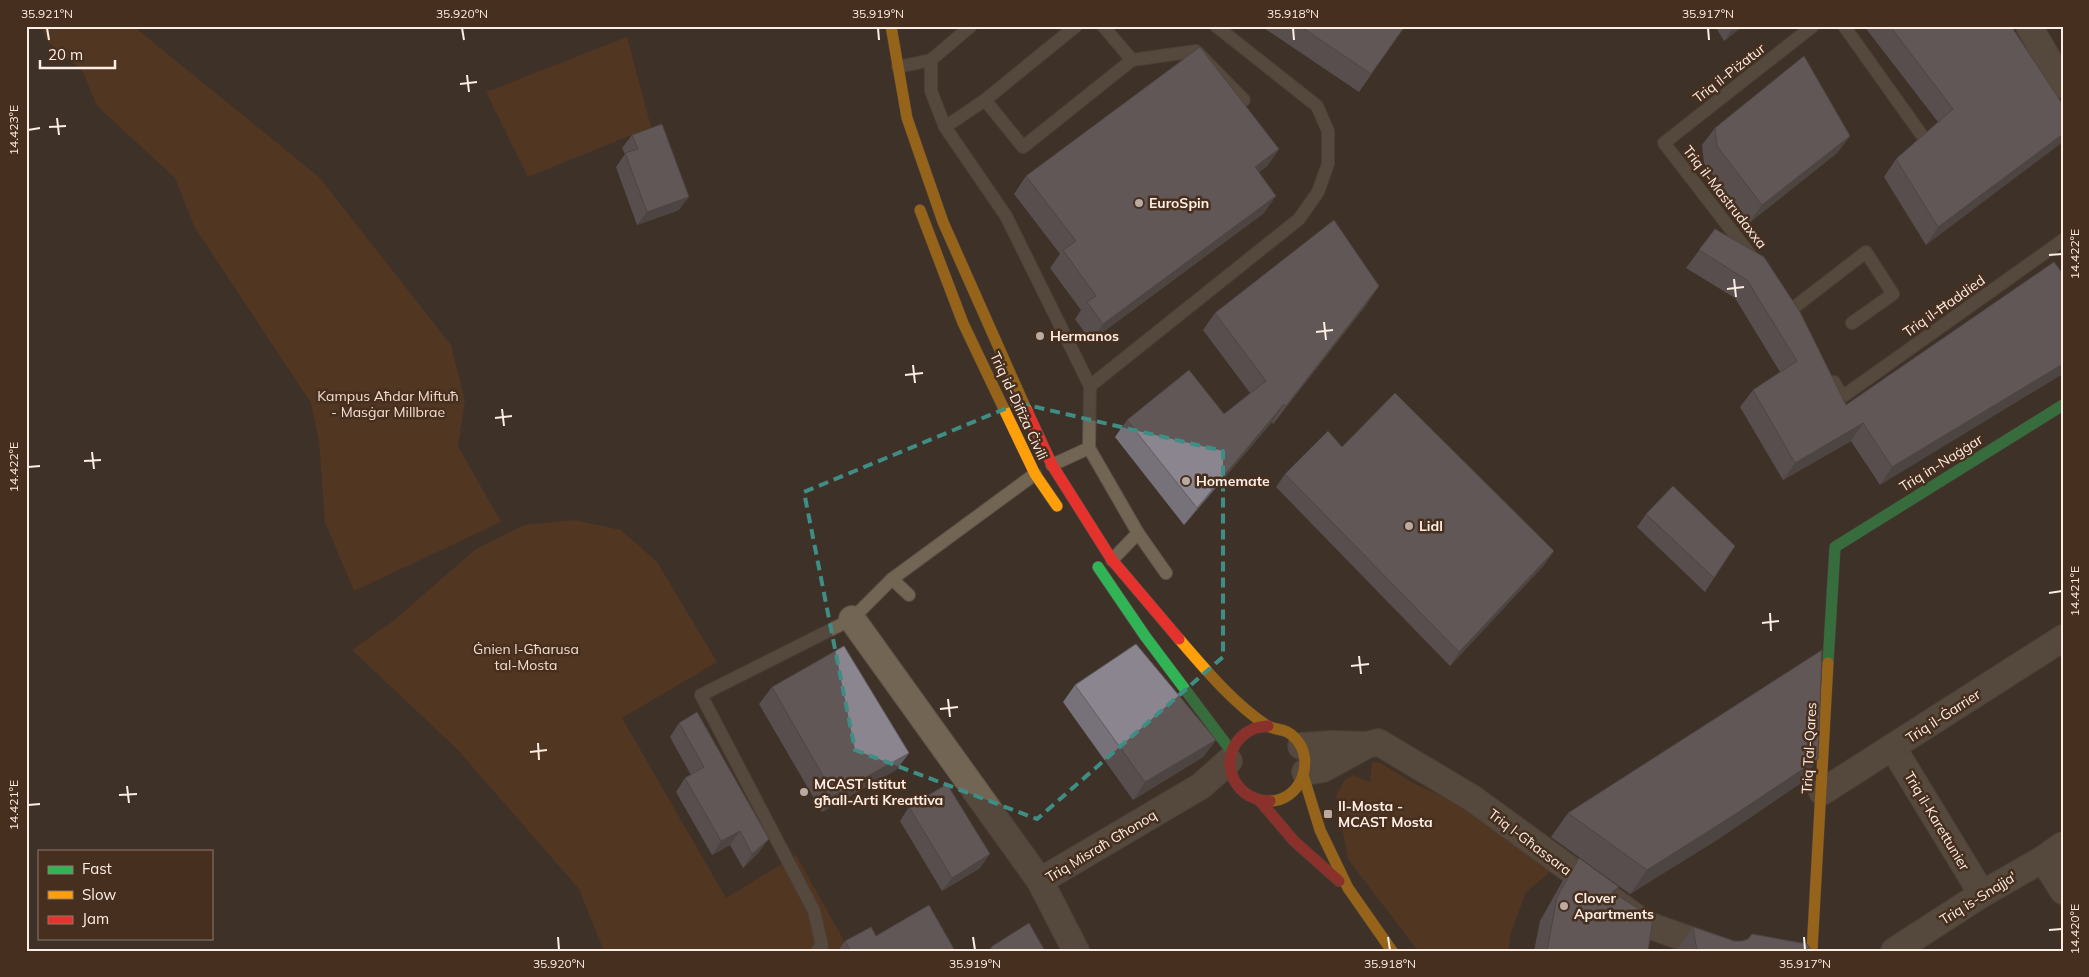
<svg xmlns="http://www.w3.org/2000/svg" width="2089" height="977" font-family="Mulish,sans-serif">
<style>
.green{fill:#683c1b}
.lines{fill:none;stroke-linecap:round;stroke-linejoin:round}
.lane-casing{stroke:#5b5048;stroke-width:14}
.street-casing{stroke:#5b5048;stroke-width:28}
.fast-casing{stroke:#5b5048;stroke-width:12}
.slow-casing{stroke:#5b5048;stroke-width:12}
.jam-casing{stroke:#5b5048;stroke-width:12}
.lane{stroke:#726554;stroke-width:12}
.street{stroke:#726554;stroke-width:26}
.fast{stroke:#30b455;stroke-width:11}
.slow{stroke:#ff9f0a;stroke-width:11}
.jam{stroke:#e5322d;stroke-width:11}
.wall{fill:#77727a}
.shaded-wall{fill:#615d63}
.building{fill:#8a858e;stroke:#615d63}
.marked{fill:none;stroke:#3f8e85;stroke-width:4;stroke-dasharray:10 6;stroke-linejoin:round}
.ticks{fill:none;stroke:#fdede3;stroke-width:2}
.poi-dot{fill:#baaba2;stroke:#472f1f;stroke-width:2}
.labels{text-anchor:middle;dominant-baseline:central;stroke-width:5;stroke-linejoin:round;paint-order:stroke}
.street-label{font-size:14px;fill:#fdede3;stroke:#472f1f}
.poi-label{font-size:14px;font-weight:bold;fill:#fdede3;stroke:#472f1f;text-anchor:start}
.park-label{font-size:14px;fill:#f4ddcf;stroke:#472f1f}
.neatline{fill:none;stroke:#fdede3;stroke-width:2}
.ticks-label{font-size:12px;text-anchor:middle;fill:#fdede3}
</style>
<rect width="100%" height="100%" fill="#3e3128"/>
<g class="green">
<polygon points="41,26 133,26 319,177 451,345 465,401 458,446 501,522 354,591 325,522 319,441 311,403 194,226 175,178 97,106 82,70 47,41"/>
<polygon points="627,37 651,127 528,177 486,92"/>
<polygon points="574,520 621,530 657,562 717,662 622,718 726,898 796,855 848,948 843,951 604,951 579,889 457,749 352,650 393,621 476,549 524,525"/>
<polygon points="1372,763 1380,763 1415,784 1470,809 1522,847 1550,872 1526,892 1511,932 1508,951 1418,951 1348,859 1336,796 1344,781 1353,775 1370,782"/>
</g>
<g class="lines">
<g class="lane-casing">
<g id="lane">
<polyline points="1844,26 1921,134"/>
<polyline points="931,60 931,91 945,127 1006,216 1090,386"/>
<polyline points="1132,60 1196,51 1244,100"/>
<polyline points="898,67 931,60 971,26"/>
<polyline points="985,100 1023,147 1132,60 1103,26"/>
<polyline points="945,127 985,100 1076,26"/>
<polyline points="1752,257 1664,143 1813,26"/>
<polyline points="1792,309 1866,252 1893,294 1852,323"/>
<polyline points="1834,382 1842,397 2063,240"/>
<polyline points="1052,465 1089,448"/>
<polyline points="1112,560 1138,533"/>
<polyline points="1166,573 1138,533 1089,448 1090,386 1299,219 1318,192 1328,164 1328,131 1317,106 1216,26"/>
<polyline points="892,579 909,595"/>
<polyline points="817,951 822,946 814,911 701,695 852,619 892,579 1035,474"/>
</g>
</g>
<g class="street-casing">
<g id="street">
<polyline points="2029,26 2063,85"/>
<polyline points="852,619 1040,881"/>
<polyline points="1301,746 1332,744 1366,745"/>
<polyline points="1893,748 1982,894"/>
<polyline points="1305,772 1323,769 1367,745 1378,742 1472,798 1645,924 1722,951"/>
<polyline points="1822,792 2063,638"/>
<polyline points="2043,859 2063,891"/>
<polyline points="1076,951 1040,881 1201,786 1229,761"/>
<polyline points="1894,951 1982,894 2043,859 2063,845"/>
</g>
</g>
<g class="fast-casing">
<g id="fast">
<polyline points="1098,567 1145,636 1232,752"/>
<polyline points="1828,663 1835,547 2063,405"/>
</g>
</g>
<g class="slow-casing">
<g id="slow">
<polyline points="891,26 907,118 943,222 1027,411"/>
<polyline points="920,210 963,323 1035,474 1057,506"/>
<path d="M1179,639C1206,670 1232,702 1266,725C1277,732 1284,726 1296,739C1316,761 1300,801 1270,801"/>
<polyline points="1304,778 1320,830 1348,888 1392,951"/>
<polyline points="1812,951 1828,663"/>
</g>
</g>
<g class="jam-casing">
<g id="jam">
<polyline points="1027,411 1052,465 1112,560 1179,639"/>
<path d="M1268,726C1263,727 1257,727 1253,729C1214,747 1228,801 1270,801"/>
<polyline points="1260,801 1294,841 1339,881"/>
</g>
</g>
<use href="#lane" class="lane"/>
<use href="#street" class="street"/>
<use href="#fast" class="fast"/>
<use href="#slow" class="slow"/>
<use href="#jam" class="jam"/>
</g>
<g class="wall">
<polygon points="1261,26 1405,26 1359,92"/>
<polygon points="1715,26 1743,26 1724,41"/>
<polygon points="1864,26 2011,26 2063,105 1926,245 1884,177 1896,159 1938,122"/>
<polygon points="2060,26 2063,26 2063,31"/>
<polygon points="1715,128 1850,136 1837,153 1749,223 1704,163 1702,145"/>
<polygon points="632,135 679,210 637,225 616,167 625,154 622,148"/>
<polygon points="1279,149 1267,166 1259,172 1264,213 1091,341 1075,319 1081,310 1050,268 1060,254 1014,194 1026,176"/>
<polygon points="1715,229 1846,405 2054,262 1880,485 1851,441 1783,480 1740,407 1753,390 1780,372 1735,298 1686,268"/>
<polygon points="1367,304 1273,424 1272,422 1184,525 1115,437 1127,420 1224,414 1250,393 1203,330 1215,313"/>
<polygon points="1342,447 1554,551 1544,565 1450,666 1276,487 1285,474"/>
<polygon points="1646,514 1714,578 1705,592 1637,527"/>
<polygon points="1075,685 1216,740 1203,757 1133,800 1063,702"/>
<polygon points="772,687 909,753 896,770 822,812 759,704"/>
<polygon points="679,723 759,852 743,868 730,845 712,855 676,792 685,778 691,775 670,737"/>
<polygon points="1801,783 1720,838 1630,894 1551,837 1568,813"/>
<polygon points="909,807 980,868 942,891 900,821"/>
<polygon points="1579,858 1615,893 1648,951 1534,951 1540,921 1562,882"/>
<polygon points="1693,927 1734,941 1812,951 1676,951"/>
<polygon points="876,936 955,951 838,951 845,941"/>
<polygon points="991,947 1045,951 988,951"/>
</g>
<g class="shaded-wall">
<polygon points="1734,26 1743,26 1724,41"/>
<polygon points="2063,134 2063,142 1926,245 1938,227"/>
<polygon points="1850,136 1837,153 1749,223 1762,205"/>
<polygon points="1279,149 1267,166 1242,184 1255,167"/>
<polygon points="1276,196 1264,213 1091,341 1103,324"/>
<polygon points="689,197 679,210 637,225 647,212"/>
<polygon points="1379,286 1367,304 1273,424 1286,406"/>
<polygon points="2063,364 2063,374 1880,485 1892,467"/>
<polygon points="1284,404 1272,422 1184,525 1197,508"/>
<polygon points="1863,423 1851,441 1783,480 1795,463"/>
<polygon points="1554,551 1544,565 1450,666 1459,652"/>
<polygon points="1216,740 1203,757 1133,800 1145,782"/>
<polygon points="909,753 896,770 822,812 834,795"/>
<polygon points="1818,759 1801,783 1720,838 1630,894 1647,870"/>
<polygon points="740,831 730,845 712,855 721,841"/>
<polygon points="769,839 759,852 743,868 752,854"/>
<polygon points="990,854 980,868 942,891 952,878"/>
<polygon points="1619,887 1602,911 1612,892"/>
</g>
<g class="building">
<polygon points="1300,26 1405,26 1371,74"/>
<polygon points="1890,26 2011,26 2063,105 2063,134 1938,227 1896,159 1953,109"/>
<polygon points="1200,47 1279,149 1255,167 1276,196 1103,324 1087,302 1096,296 1063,250 1076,241 1026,176"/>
<polygon points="1804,56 1850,136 1762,205 1717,146 1715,128"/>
<polygon points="662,124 689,197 647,212 625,153 638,149 632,135"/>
<polygon points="1334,220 1379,286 1286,406 1284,404 1197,508 1127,420 1189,370 1224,414 1266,381 1215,313"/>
<polygon points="1715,229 1764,257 1800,312 1846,405 2054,262 2063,274 2063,364 1892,467 1863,423 1795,463 1753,390 1797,361 1747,280 1699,250"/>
<polygon points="1395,393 1554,551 1459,652 1285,474 1328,431 1342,447"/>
<polygon points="1673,486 1735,546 1714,578 1646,514"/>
<polygon points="1136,644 1216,740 1145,782 1075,685"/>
<polygon points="844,646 909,753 834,795 772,687"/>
<polygon points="1822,650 1818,759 1737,813 1647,870 1568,813"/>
<polygon points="697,712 769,839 752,854 740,831 721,841 685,778 704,767 679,723"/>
<polygon points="947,784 990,854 952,878 909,807"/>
<polygon points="1579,858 1619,887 1612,892 1653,918 1648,951 1547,951 1557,897"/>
<polygon points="929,905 955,951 851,951 845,941 871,927 876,936"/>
<polygon points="1029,923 1045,951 993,951 991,947"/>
<polygon points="1693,927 1734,941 1742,941 1748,939 1752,934 1807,944 1812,951 1697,951"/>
</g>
<path d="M0 0H2089V977H0ZM1019,403L1223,451V657L1037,819L855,750L804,492Z" fill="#3e3128" fill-opacity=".55" fill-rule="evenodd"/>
<path class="marked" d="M1019,403L1223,451V657L1037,819L855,750L804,492Z"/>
<path class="ticks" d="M47,28L49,40M462,28L464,40M878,28L879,40M1293,28L1294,40M1708,28L1709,40M467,75L469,92M460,84L477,82M57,118L59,135M49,127L66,126M28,130L40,128M2049,255L2062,254M1734,279L1736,297M1727,289L1744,287M1324,322L1326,340M1316,332L1333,330M913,365L915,383M905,375L923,373M502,409L504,426M495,418L512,416M92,452L94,469M84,461L101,460M28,467L40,466M2049,593L2062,591M1770,613L1771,631M1762,623L1779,621M1359,656L1361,674M1351,666L1369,664M948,699L950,717M940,709L958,707M538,743L539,760M530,752L547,750M127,786L129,803M119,795L137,794M28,805L40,804M2049,930L2062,929M558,937L559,950M973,937L975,950M1388,937L1390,950M1804,937L1805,950"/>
<g class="poi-dot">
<circle cx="1139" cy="203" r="5"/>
<circle cx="1040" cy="336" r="5"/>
<circle cx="1186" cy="481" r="5"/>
<circle cx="1409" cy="526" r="5"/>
<circle cx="804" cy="792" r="5"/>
<rect x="1323" y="809" width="10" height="10" rx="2.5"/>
<circle cx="1564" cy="906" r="5"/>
</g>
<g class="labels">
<g class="street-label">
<text transform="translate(1729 73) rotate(-38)">Triq il-Piżatur</text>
<text transform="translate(1725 197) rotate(52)">Triq il-Mastrudaxxa</text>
<text transform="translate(1944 306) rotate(-35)">Triq il-Ħaddied</text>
<text transform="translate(1019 406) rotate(65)">Triq id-Difiża Ċivili</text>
<text transform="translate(1941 463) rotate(-32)">Triq in-Naġġar</text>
<text transform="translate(1943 716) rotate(-33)">Triq il-Ġarrier</text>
<text transform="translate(1809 748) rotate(-87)">Triq Tal-Qares</text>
<text transform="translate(1937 821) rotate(59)">Triq il-Karettunier</text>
<text transform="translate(1530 842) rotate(37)">Triq l-Għassara</text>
<text transform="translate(1101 846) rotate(-31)">Triq Misraħ Għonoq</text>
<text transform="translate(1978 898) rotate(-32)">Triq is-Snajja'</text>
</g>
<g class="poi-label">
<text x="1149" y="203">EuroSpin</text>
<text x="1050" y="336">Hermanos</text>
<text x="1196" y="481">Homemate</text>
<text x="1419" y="526">Lidl</text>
<text x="814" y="784">MCAST Istitut<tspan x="814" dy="16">għall-Arti Kreattiva</tspan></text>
<text x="1338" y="806">Il-Mosta -<tspan x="1338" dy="16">MCAST Mosta</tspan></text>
<text x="1574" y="898">Clover<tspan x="1574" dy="16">Apartments</tspan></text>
</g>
<g class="park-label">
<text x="388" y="396">Kampus Aħdar Miftuħ<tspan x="388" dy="16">- Masġar Millbrae</tspan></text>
<text x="526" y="649">Ġnien l-Għarusa<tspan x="526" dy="16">tal-Mosta</tspan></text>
</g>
</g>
<rect width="2089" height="977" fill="none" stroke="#472f1f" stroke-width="55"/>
<rect x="38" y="850" width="175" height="90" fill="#472f1f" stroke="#907b6d"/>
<rect x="48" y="866" width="25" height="8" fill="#30b455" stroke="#907b6d"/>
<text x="82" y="874" font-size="15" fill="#fdede3">Fast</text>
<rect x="48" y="891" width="25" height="8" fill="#ff9f0a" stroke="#907b6d"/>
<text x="82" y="900" font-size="15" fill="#fdede3">Slow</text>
<rect x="48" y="916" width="25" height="8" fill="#e5322d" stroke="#907b6d"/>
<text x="82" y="924" font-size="15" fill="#fdede3">Jam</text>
<path d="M40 60v8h75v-8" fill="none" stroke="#fdede3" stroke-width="2.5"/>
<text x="48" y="60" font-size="15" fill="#fdede3" stroke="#472f1f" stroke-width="4" paint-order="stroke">20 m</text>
<rect x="28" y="28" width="2034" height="922" class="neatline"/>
<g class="ticks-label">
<text x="47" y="18">35.921°N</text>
<text x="462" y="18">35.920°N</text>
<text x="878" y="18">35.919°N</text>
<text x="1293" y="18">35.918°N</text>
<text x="1708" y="18">35.917°N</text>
<text transform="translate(14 130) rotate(-90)" y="4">14.423°E</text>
<text transform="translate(2075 254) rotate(-90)" y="4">14.422°E</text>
<text transform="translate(14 467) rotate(-90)" y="4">14.422°E</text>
<text transform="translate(2075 591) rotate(-90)" y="4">14.421°E</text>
<text transform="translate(14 805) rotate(-90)" y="4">14.421°E</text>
<text transform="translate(2075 929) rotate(-90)" y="4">14.420°E</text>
<text x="559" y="968">35.920°N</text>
<text x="975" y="968">35.919°N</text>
<text x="1390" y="968">35.918°N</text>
<text x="1805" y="968">35.917°N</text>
</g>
</svg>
